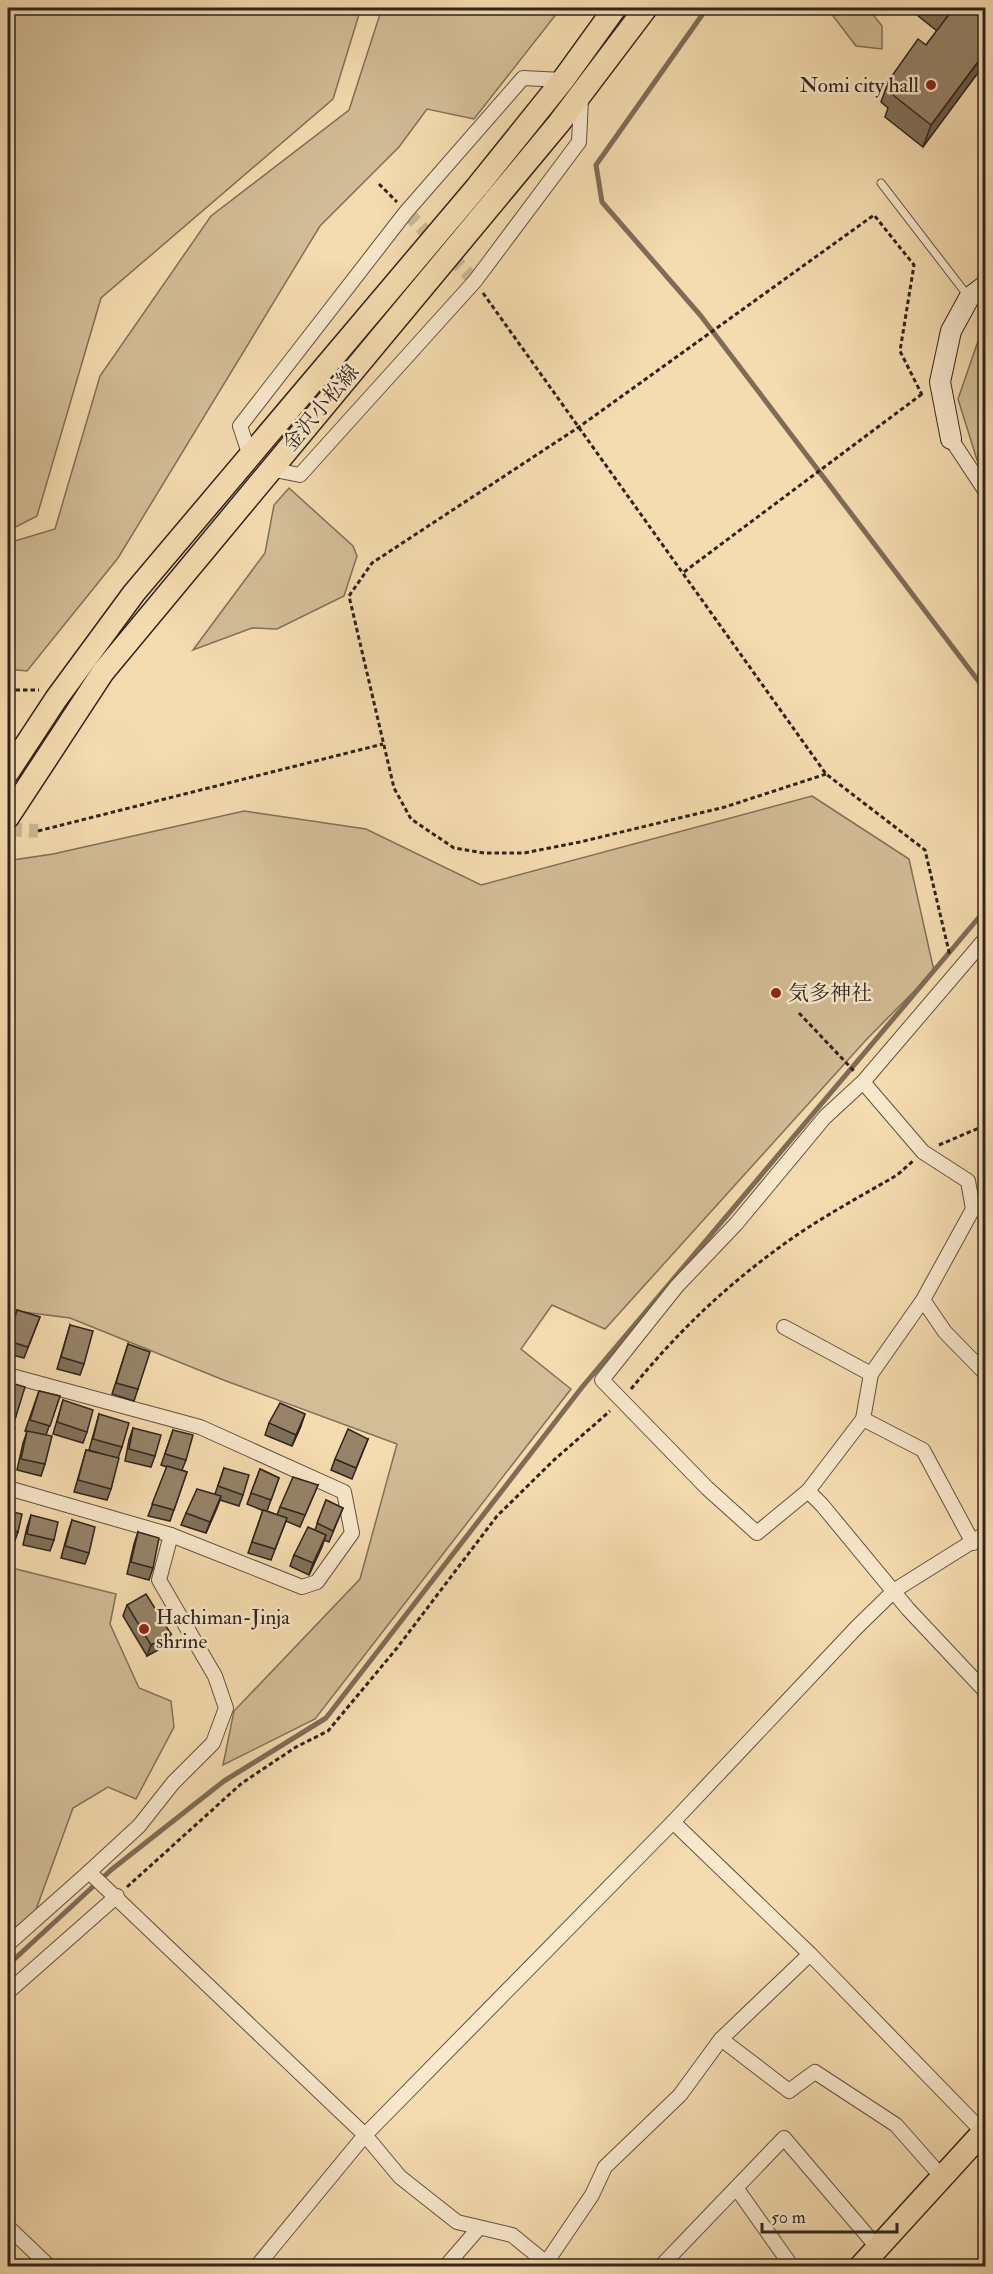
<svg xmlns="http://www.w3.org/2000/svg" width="993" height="2274" font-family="'IM FELL Double Pica','Noto Serif JP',serif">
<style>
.green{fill:#d3bd97;stroke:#81705a;stroke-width:1.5}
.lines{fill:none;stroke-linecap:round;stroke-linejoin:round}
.stream{stroke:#7e6c57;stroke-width:5}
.street-tunnel{stroke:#cdb793;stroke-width:14;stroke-dasharray:14 7;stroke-linecap:butt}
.lane-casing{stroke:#605142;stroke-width:9}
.street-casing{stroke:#605142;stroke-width:16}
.secondary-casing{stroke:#2f231d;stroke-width:22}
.primary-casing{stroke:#2f231d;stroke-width:25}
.path{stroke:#2f231d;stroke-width:3;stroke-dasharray:4.5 3;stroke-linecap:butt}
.lane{stroke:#f8e8cc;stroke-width:7}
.street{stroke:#f8e8cc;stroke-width:14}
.secondary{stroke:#f8e8cc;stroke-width:20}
.primary{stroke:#f5dcb0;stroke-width:22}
.wall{fill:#81715a;stroke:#2f231d;stroke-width:1.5}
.shaded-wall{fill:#695c4a;stroke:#2f231d;stroke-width:1.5}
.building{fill:#968369;stroke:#2f231d;stroke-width:1.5}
.poi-dot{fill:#8f2418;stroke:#f8e8cc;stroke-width:2}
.labels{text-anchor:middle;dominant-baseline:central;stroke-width:5;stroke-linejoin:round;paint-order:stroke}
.poi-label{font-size:21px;fill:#2f231d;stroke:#f8e8cc;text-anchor:start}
.street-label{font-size:21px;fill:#2f231d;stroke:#f8e8cc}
</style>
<rect width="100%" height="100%" fill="#f5dcb0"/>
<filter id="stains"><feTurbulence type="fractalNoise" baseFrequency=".00333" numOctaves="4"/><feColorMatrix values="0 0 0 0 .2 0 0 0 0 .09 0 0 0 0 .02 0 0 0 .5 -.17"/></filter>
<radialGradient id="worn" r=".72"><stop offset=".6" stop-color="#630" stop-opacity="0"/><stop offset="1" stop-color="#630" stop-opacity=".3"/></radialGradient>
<g class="green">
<polygon points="8,8 361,8 333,99 101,298 37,516 8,531"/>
<polygon points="382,8 561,8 474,119 427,109 399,147 320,226 118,558 27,671 8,669 8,543 55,529 100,376 211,216 349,110"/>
<polygon points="827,8 868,8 882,26 882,49 856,46"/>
<polygon points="985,321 986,472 985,472 977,460 958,399"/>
<polygon points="289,488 353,546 357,556 344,596 277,629 252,628 193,650 265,553 274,505"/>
<polygon points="812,796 909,859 934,971 866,1040 605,1329 552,1305 521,1349 571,1389 315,1719 223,1765 234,1711 360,1579 397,1444 226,1381 70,1318 8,1310 8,873 13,860 53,854 244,811 366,829 481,885"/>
<polygon points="8,1567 116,1594 110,1624 139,1688 171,1701 174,1727 136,1799 108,1787 73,1808 34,1915 8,1934"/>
</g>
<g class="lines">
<g class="stream">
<polyline points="707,8 596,165 602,202 701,316 986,691"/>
<polyline points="8,1965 111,1870 224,1781 326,1718 583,1386 986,909"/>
</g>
<g class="street-tunnel">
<polyline points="406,212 475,281"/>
<polyline points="8,829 38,831"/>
</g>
<g class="lane-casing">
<polyline id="lane" points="881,183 968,296"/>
</g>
<g class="street-casing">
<g id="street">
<polyline points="951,439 986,492"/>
<polyline points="250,456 240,426 406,212 523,78 563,80"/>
<polyline points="270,469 300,475 475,281 579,142 581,98"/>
<polyline points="986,938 863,1082 825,1117 736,1224 677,1286 602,1380 707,1488 757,1533 808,1491 822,1505 908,1609 986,1692"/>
<polyline points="863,1082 923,1152 968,1181 973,1209 923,1300 945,1332 986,1374"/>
<polyline points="784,1327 871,1374"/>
<polyline points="8,1375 200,1427 344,1492 352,1533 317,1582 302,1587 171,1535 8,1488"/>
<polyline points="863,1419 923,1450 973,1543"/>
<polyline points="808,1491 863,1419 871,1374 923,1300"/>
<polyline points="171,1535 159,1580 215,1676 226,1708 213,1743 173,1783 139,1826 89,1872 365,2135 400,2177 457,2222 512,2235 550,2266"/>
<polyline points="673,1822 810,1954 983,2132"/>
<polyline points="8,1944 89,1872"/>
<polyline points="8,1992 117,1896"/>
<polyline points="721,2039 789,2091 815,2072 896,2125 941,2176"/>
<polyline points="737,2189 788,2261"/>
<polyline points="8,2227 49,2266"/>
<polyline points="546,2263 592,2195 605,2167 680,2095 721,2039 810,1954"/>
<polyline points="257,2266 365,2135 673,1822 857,1627 895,1590 986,1533"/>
<polyline points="446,2266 478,2229"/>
<polyline points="661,2266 784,2138 877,2247"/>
</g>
</g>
<g class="secondary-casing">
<polyline id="secondary" points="951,439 940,382 951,331 969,298 986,285"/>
</g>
<g class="primary-casing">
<g id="primary">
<polyline points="8,772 56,699 134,593 477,187 563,80 615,8"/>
<polyline points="8,817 103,672 559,123 646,8"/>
<polyline points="861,2266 986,2129"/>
</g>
</g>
<g class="path">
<polyline points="379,184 397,202"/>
<polyline points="483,293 826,774 925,850 950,956"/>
<polyline points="684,572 922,394"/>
<polyline points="8,690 39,690"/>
<polyline points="826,774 725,807 580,842 524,853 484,853 454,848 411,819 394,788 349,596 372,563 579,427 874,215 914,265 900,351 922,395"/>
<polyline points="38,831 383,744"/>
<polyline points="799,1013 854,1071"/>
<polyline points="939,1145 986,1125"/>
<path d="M631,1389C676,1334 722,1289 780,1247C816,1220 858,1198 897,1175L913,1161"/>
<polyline points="127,1887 242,1783 296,1747 328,1731 397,1648 497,1516 554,1460 610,1411"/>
</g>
<use href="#lane" class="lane"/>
<use href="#street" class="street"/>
<use href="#secondary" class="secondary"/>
<use href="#primary" class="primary"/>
</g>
<g class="wall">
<polygon points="920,8 986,8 923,147 885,117 888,108 881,102 889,80 926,45 937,31 917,15"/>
<polygon points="17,1310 40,1317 24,1358 8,1354 8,1337"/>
<polygon points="70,1325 84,1364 80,1375 57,1369"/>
<polygon points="128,1344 138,1389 134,1401 112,1394"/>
<polygon points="8,1382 16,1416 13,1427 8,1448"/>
<polygon points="39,1391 60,1396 46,1435 45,1464 41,1476 17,1470 23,1443 27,1432 25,1431"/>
<polygon points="63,1400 87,1432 83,1443 53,1434"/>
<polygon points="99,1414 122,1447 118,1458 111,1489 107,1500 74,1492 86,1450 112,1457 89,1450"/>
<polygon points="269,1423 301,1426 292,1446 265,1435"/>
<polygon points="133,1428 155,1456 151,1467 125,1461 129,1440"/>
<polygon points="173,1430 186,1460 182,1470 187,1472 170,1521 148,1516 167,1467 161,1465"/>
<polygon points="368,1439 352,1479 331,1470 335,1459"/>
<polygon points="224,1468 243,1495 239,1506 220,1500 206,1533 181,1525 186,1513 215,1494"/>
<polygon points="260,1469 279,1478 267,1511 277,1515 280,1507 318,1485 300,1527 286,1521 271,1560 248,1553 263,1510 264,1511 247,1504"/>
<polygon points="326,1500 343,1508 329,1542 324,1540 309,1575 290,1566 294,1555 315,1530"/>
<polygon points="8,1511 18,1532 14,1543 8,1542"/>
<polygon points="31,1515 54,1540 50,1551 23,1545 27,1527"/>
<polygon points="72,1520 89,1553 85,1564 61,1558 68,1532"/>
<polygon points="138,1532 153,1568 149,1580 127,1574 134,1544"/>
<polygon points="127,1605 167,1645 147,1656 123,1616"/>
</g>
<g class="shaded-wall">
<polygon points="986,51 986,62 923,147 931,125"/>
<polygon points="305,1414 301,1426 292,1446 296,1435"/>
<polygon points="221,1496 217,1508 206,1533 210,1522"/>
<polygon points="326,1535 322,1547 309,1575 313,1563"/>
<polygon points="171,1634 167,1645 147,1656 151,1645"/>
</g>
<g class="building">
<polygon points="944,8 986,8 986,51 931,125 893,95 900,88 889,80 918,39 926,45 950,13"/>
<polygon points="17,1310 40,1317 28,1347 8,1341"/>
<polygon points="70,1325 93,1331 84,1364 61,1357"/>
<polygon points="128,1344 150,1352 138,1389 116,1383"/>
<polygon points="8,1382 25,1387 16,1416 8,1414"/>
<polygon points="39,1391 60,1396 50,1426 30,1420"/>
<polygon points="63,1400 93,1410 87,1432 57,1422"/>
<polygon points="280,1403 305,1414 296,1435 269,1423"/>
<polygon points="99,1414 129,1423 122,1447 93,1439"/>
<polygon points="8,1425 15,1427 8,1447"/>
<polygon points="133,1428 161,1435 155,1456 129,1449"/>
<polygon points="348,1429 368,1439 356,1468 335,1459"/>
<polygon points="173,1430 193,1435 186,1460 165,1454"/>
<polygon points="27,1431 52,1436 45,1464 21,1459"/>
<polygon points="86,1450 119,1458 111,1489 78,1480"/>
<polygon points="167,1466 187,1472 174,1510 152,1504"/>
<polygon points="224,1468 249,1475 243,1495 218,1486"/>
<polygon points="260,1469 279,1478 271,1500 251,1493"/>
<polygon points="293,1477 318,1485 305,1515 280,1507"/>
<polygon points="197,1489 221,1496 210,1522 186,1513"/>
<polygon points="326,1500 343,1508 333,1531 317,1523"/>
<polygon points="263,1510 287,1518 275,1549 252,1542"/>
<polygon points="8,1511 22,1514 18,1532 8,1529"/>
<polygon points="31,1515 58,1522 54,1540 27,1534"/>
<polygon points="72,1520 95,1527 89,1553 65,1546"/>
<polygon points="308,1527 326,1535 313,1563 294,1555"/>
<polygon points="138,1532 159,1538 153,1568 131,1562"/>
<polygon points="146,1594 171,1634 151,1645 127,1605"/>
</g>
<g class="poi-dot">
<circle cx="931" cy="85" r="6"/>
<circle cx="776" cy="993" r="6"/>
<circle cx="144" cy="1629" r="6"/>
</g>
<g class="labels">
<g class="poi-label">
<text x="919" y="85" text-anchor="end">Nomi city hall</text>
<text x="788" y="993">気多神社</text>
<text x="156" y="1617">Hachiman-Jinja<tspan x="156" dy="24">shrine</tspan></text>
</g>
<g class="street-label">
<text transform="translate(321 408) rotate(-50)">金沢小松線</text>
</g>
</g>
<rect width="993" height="2274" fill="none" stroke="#f5dcb0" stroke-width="30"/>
<rect x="9" y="9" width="975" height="2256" fill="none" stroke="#2f231d" stroke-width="3"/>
<rect x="15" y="15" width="963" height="2244" fill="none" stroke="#2f231d" stroke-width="1.5"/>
<path d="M762 2223v9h135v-9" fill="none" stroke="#2f231d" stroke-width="3"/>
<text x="771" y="2223" font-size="18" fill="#2f231d" stroke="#f8e8cc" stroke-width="4.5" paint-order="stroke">50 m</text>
<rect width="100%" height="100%" filter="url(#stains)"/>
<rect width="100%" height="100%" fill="url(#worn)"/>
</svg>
